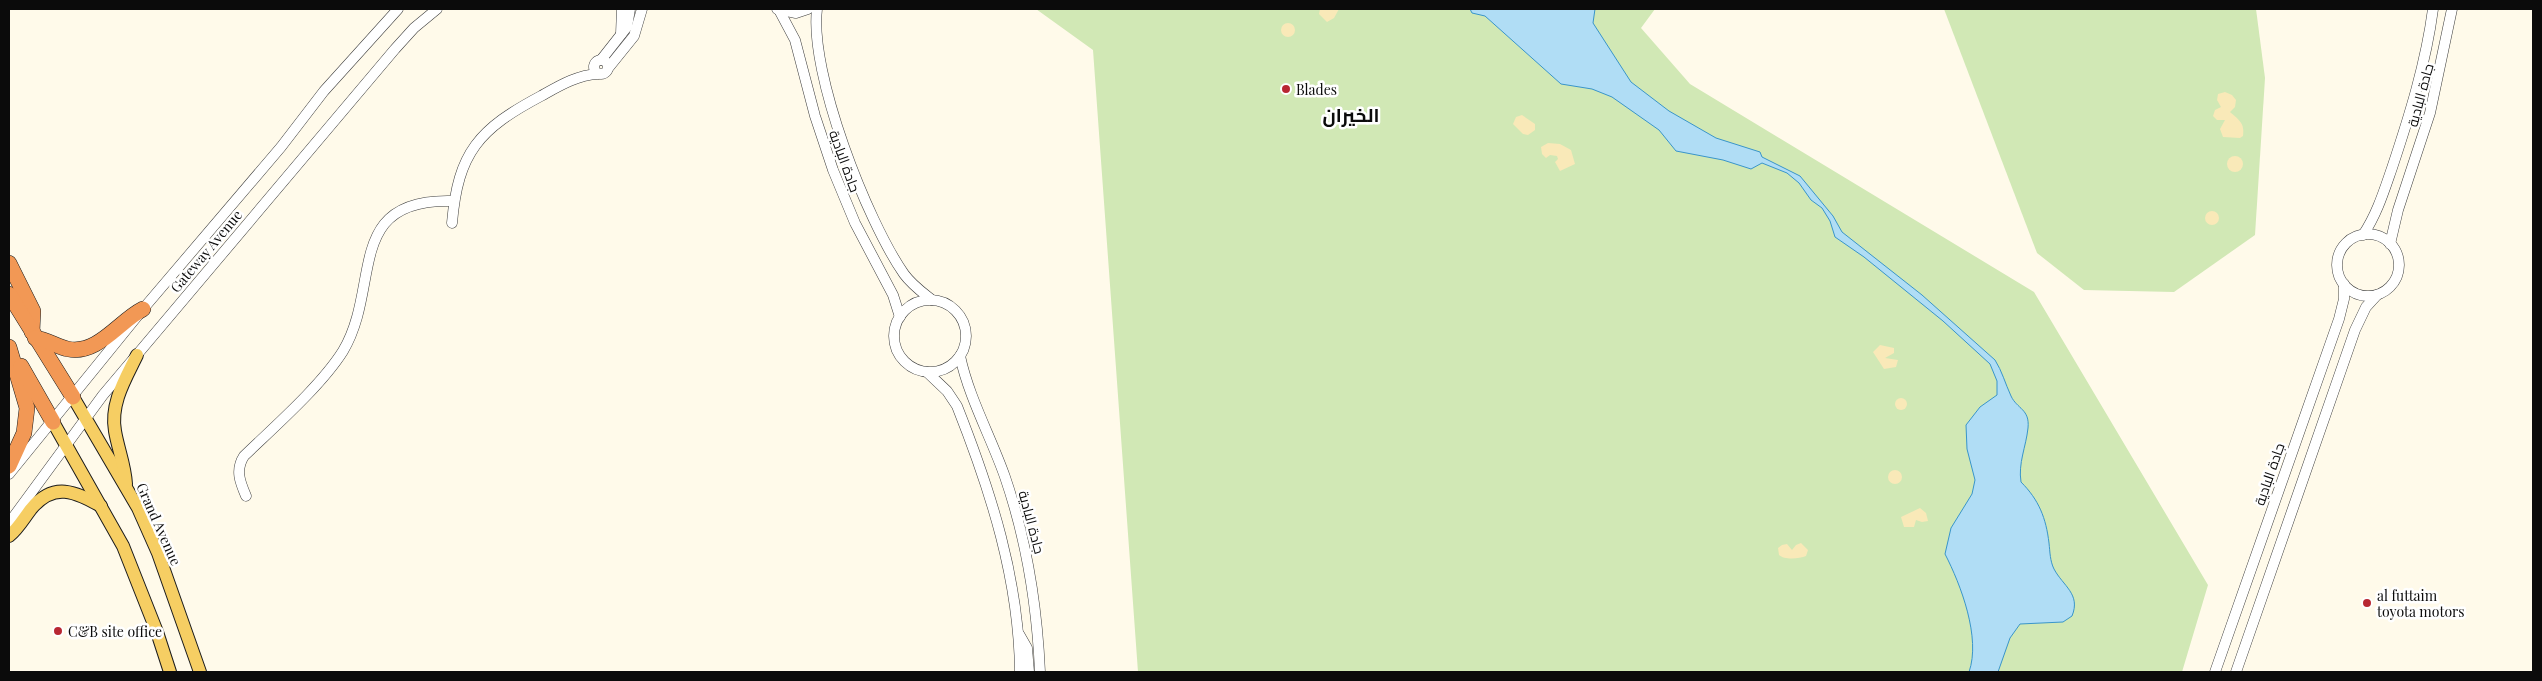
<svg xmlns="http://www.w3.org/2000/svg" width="2542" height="681" font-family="'Playfair Display',Cairo,serif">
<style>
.green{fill:#d1e8b5}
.sand{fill:#f9e9b8}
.water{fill:#b0ddf5;stroke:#3995ca}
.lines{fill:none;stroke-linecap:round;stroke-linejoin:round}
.minor-casing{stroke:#3e3e3e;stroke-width:11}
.major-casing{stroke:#1c1c1c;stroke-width:14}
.highway-casing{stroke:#1c1c1c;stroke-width:16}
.minor{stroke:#fff;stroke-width:10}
.major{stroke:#f6ce63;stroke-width:12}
.highway{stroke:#f29855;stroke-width:15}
.poi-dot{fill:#b82732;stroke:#fff;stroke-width:2}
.labels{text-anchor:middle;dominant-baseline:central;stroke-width:5;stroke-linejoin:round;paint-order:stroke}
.poi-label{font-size:14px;fill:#0b0b0b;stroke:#fff;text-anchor:start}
.street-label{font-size:14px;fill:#0b0b0b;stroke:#fff}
.district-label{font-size:19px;font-weight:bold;fill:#0b0b0b;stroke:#fff}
</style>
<rect width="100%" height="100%" fill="#fffaea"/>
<g class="green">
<polygon points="1036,9 1655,9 1641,28 1690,84 2034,292 2208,585 2182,672 1138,672 1093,50"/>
<polygon points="1944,9 2256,9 2265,78 2255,235 2174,292 2084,290 2037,253"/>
</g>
<g class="sand">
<polygon points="1320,9 1339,9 1334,18 1327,22 1319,14"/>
<circle cx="1288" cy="30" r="7"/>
<path d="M2225,92L2232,95L2236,100L2235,107L2230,112C2239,120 2245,123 2243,136L2240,138L2223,137L2220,129L2225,120H2217L2213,116L2215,110L2221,107L2217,100L2218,94Z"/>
<polygon points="1522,115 1535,124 1535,130 1528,135 1523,134 1513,124 1516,117"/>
<polygon points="1548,143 1560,144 1571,150 1575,164 1560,171 1555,162 1558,159 1557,156 1550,155 1546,158 1542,154 1541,147"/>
<circle cx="2235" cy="164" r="8"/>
<circle cx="2212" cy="218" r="7"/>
<polygon points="1880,345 1894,348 1894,353 1885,358 1898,360 1896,367 1884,369 1873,352"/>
<circle cx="1901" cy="404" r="6"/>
<circle cx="1895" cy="477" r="7"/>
<polygon points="1920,508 1926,513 1928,521 1922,522 1916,520 1914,527 1904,527 1901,517"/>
<path d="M1801,543L1808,550L1806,556C1799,559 1784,560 1779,555L1778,548L1782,545L1787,544L1792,550L1796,545Z"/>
</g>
<path class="water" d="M1470,9H1595L1593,23L1631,82L1669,111L1716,138L1760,152L1762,157L1800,176L1833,216L1842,232L1922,295L1995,360C2002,371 2005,383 2011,396C2017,409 2030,409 2028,428C2026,447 2018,463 2021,482C2039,500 2046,518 2049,543C2050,552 2050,561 2054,569C2063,586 2081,594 2072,616L2063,622L2020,624L2010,638L1998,672H1969C1981,638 1961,585 1945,554L1951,528L1972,494L1975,480L1967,449L1966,425L1980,407L1997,395V381L1990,364L1943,321L1864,257L1835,237L1830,221L1822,208L1811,200L1799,183L1787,173L1762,163L1751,169L1723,160L1676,151L1659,130L1612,97L1592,89L1561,84L1485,16L1472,13Z"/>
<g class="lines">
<g class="minor-casing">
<g id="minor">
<polyline points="777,9 796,13 808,9"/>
<path d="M817,9C809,73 867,221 904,274C912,285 922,292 932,300"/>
<polyline points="779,10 795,40 815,116 833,170 855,223 893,295 900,317"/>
<polyline points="621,34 622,9"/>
<circle cx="601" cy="67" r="7"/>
<polyline points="601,60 627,27 630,9"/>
<polyline points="609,67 634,36 642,9"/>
<path d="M452,223C458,152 479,129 541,96C559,86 577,75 598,74"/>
<circle cx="2368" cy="265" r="31"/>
<path d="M2363,235C2377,214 2384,191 2392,168C2409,117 2426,63 2433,9"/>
<polyline points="2390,244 2398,210 2430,113 2452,9"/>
<circle cx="930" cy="336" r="36"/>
<path d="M960,356C969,398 991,437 1005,477C1027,541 1037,605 1040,672"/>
<path d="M927,372L947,391L957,406C991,492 1019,579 1020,672"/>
<polyline points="9,474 143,309 281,147 324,91 398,9"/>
<path d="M246,496C240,482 235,470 244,456C274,427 321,386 343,351C382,286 343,197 454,201"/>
<polyline points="9,523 103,395 395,49 414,28 437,9"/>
<polyline points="1019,634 1027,648 1029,672"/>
<polyline points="2215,672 2339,319 2344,299 2344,284"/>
<polyline points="2236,672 2355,330 2366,307 2377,295"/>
</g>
</g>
<g class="major-casing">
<g id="major">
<polyline points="73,397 138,508 158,553 200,672"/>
<polyline points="53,422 123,546 157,632 170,672"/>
<path d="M126,484C125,465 118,449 115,431C110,403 126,378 137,355"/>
<path d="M9,536C18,529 24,518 31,509C54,481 75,492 101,506"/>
</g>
</g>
<g class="highway-casing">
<g id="highway">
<polyline points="9,263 33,311 32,332"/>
<polyline points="9,294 73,397"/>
<path d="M35,338C47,339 57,347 68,349C98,355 119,321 143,309"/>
<polyline points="9,347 27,408 24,433 9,466"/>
<polyline points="21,366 53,422"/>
</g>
</g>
<use href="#minor" class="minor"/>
<use href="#major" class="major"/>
<use href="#highway" class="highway"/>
</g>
<g class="poi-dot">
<circle cx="1286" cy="89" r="5"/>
<circle cx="2367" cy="603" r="5"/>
<circle cx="58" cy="631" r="5"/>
</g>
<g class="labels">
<g class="poi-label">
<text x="1296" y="89">Blades</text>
<text x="2377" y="595">al futtaim<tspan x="2377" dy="16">toyota motors</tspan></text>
<text x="68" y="631">C&amp;B site office</text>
</g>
<g class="street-label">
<text transform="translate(2420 95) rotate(-75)">جادة البادية</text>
<text transform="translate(845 161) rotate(70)">جادة البادية</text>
<text transform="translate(206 251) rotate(-50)">Gateway Avenue</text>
<text transform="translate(2269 474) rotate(-71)">جادة البادية</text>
<text transform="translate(1032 522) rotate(75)">جادة البادية</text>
<text transform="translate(159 524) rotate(66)">Grand Avenue</text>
</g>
<g class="district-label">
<text x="1351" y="114">الخيران</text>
</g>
</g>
<rect width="2542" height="681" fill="none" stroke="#0b0b0b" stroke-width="20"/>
</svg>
